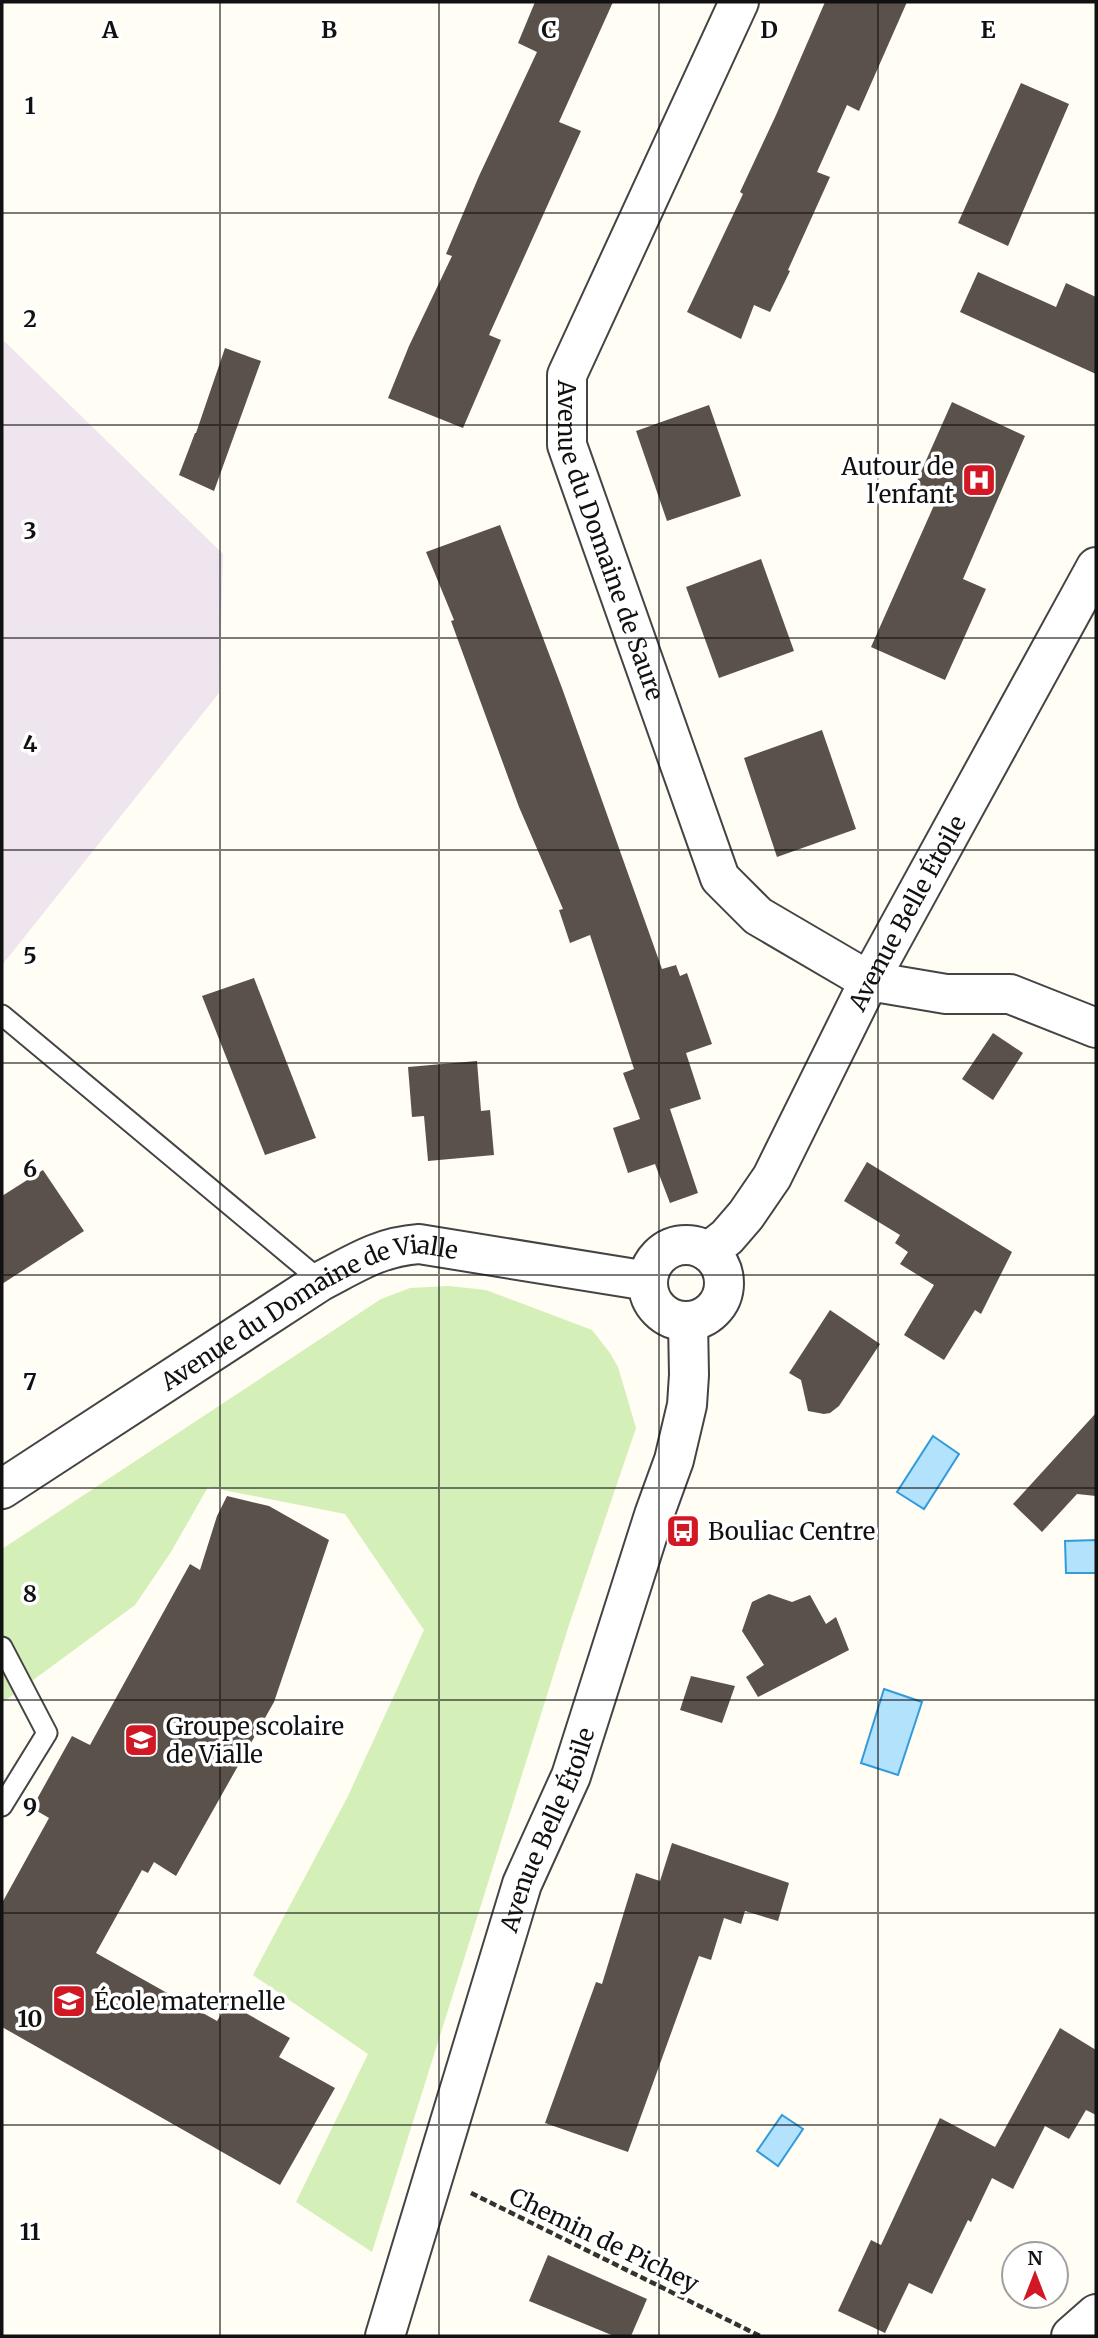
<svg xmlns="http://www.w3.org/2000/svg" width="1098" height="2338" font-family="Merriweather,serif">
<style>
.industrial{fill:#eee5ef}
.green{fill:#d5efb8}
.water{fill:#b3e2fc;stroke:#329bdb;stroke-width:2}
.building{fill:#5b514b}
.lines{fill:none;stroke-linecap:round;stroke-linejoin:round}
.service-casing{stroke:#444;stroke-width:23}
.minor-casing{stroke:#444;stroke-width:42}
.path{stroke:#333;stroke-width:4.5;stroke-dasharray:7 3.5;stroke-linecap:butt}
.service{stroke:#fff;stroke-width:19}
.minor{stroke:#fff;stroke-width:38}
.grid{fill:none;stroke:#111;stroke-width:2;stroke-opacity:0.55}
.labels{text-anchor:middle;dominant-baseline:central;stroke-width:7;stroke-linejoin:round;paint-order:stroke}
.poi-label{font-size:24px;fill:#111;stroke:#fff;text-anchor:start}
.street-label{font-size:24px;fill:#111;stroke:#fff}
.grid-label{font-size:23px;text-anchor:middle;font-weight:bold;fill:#111;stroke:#fff;stroke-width:7;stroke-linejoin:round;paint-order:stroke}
</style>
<rect width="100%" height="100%" fill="#fffdf4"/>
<polygon class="industrial" points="2,339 223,554 219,693 2,965"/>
<polygon class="green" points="449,1286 486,1290 592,1330 610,1353 618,1367 636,1428 569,1625 372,2252 296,2202 368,2054 253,1975 348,1796 424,1630 345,1514 208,1487 171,1552 135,1605 2,1703 2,1549 381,1299 410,1288"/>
<g class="water">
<polygon points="933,1436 959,1454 924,1509 897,1492"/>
<polygon points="1096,1540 1096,1573 1066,1573 1065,1541"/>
<polygon points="884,1689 922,1702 898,1775 861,1763"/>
<polygon points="782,2115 803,2129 778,2166 757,2151"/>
</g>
<g class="building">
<polygon points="535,2 613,2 559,122 581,131 489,335 501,340 463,428 388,398 409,346 452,256 446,254 479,176 537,52 518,43"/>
<polygon points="825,2 907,2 859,111 847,105 817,172 830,177 788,270 790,271 770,312 754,305 741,339 687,312 743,194 740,192 776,115"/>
<polygon points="1021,83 1069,104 1008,246 958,223"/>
<polygon points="978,272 1056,307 1066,283 1096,297 1096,374 960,312"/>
<polygon points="225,348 261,361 214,491 179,475 195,433 196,433"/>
<polygon points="952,402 1025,436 963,579 986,589 945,680 871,647 935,503 912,492"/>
<polygon points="709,405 741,496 667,521 636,431"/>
<polygon points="500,525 562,688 662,969 676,965 680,976 687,973 712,1044 686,1053 701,1099 670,1109 698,1193 670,1203 655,1164 628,1173 613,1128 640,1119 623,1073 634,1069 590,935 570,943 559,910 563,909 519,807 451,621 454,620 426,552"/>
<polygon points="761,559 794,651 719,678 686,587"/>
<polygon points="822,730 856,829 777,857 744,758"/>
<polygon points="254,978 316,1138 265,1155 202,996"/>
<polygon points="993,1033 1023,1053 993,1100 962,1079"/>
<polygon points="477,1061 481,1111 490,1110 494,1155 428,1161 424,1116 412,1117 408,1067"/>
<polygon points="867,1162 1012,1252 981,1314 975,1310 944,1360 904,1335 934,1285 900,1264 908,1252 895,1243 900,1235 844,1201"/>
<polygon points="43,1170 84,1231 2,1284 2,1196"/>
<polygon points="830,1310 880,1344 839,1406 830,1413 824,1414 808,1411 801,1380 789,1373"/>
<polygon points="1096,1413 1096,1496 1077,1494 1042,1532 1013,1504"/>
<polygon points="227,1496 269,1506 329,1540 274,1702 176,1876 154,1862 148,1873 142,1870 96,1953 217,2021 228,2003 290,2038 279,2057 335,2088 280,2185 2,2027 2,1903 49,1818 32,1808 72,1736 90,1745 190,1564 200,1570 217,1516"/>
<polygon points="769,1594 792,1602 810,1595 826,1624 836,1617 849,1650 758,1697 746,1677 764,1665 742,1631 752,1602"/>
<polygon points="691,1676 735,1686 722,1723 680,1710"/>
<polygon points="672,1843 789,1883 778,1921 745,1911 741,1924 724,1918 711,1960 699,1956 628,2152 545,2123 596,1982 602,1984 636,1873 660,1881"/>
<polygon points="1060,2028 1096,2050 1096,2115 1086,2110 1069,2139 1045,2126 1013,2189 992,2178 971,2222 968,2220 932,2294 909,2283 885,2333 838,2311 871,2240 881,2245 940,2118 995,2147"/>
<polygon points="548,2255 647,2299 631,2336 614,2336 529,2301"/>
</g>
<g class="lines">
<g class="service-casing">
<g id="service">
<polyline points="2,1015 321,1281"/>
<polyline points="2,1647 47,1733 2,1806"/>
</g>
</g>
<g class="minor-casing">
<g id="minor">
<path id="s1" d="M739,2L567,375V445L720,878L758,916L869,981L946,994H1010L1096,1028"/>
<circle cx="686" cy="1283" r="38"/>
<path id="s2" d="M708,1252L727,1237L746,1215L772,1177L869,981L1096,567"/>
<path id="s3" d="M2,1489L321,1281C356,1263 379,1247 419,1244L648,1281"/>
<path id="s4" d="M385,2336L522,1884L571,1776L654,1515L674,1460L687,1405L689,1375L688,1322"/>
<polyline points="1071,2336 1096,2314"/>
</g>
</g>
<polyline class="path" points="471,2193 760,2336"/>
<use href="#service" class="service"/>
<use href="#minor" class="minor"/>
</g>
<path class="grid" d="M220,2V2336M439,2V2336M659,2V2336M878,2V2336M2,213H1096M2,425H1096M2,638H1096M2,850H1096M2,1063H1096M2,1275H1096M2,1488H1096M2,1700H1096M2,1913H1096M2,2125H1096"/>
<defs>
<g id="hospital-square" transform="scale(1.75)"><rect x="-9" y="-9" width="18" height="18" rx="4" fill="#d11824" stroke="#fff"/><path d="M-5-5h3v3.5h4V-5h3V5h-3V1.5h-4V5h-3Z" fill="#fff"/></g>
<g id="bus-square" transform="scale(1.75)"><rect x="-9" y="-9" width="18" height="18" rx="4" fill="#d11824" stroke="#fff"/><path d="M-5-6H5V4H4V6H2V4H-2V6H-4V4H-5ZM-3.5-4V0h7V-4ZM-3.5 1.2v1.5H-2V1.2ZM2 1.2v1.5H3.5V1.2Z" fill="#fff"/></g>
<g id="school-square" transform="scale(1.75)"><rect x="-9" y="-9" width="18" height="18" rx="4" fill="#d11824" stroke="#fff"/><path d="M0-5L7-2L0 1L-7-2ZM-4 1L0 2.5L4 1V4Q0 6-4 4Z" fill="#fff"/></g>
</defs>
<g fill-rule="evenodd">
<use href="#hospital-square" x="979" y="480"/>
<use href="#bus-square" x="683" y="1531"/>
<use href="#school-square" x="141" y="1740"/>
<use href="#school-square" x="69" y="2001"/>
</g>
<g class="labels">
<g class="poi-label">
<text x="954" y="466" text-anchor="end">Autour de<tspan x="954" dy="28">l'enfant</tspan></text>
<text x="708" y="1531">Bouliac Centre</text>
<text x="166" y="1726">Groupe scolaire<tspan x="166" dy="28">de Vialle</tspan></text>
<text x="94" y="2001">École maternelle</text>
</g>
<g class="street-label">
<text stroke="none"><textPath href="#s1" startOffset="583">Avenue du Domaine de Saure</textPath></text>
<text stroke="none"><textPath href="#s2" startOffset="396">Avenue Belle Étoile</textPath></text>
<text stroke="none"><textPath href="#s3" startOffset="359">Avenue du Domaine de Vialle</textPath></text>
<text stroke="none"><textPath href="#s4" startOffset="532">Avenue Belle Étoile</textPath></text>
<text transform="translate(604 2240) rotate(26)">Chemin de Pichey</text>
</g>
</g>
<g class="grid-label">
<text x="110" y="38">A</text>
<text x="329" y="38">B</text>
<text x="549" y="38">C</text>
<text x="769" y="38">D</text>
<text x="988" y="38">E</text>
<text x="30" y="114">1</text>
<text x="30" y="327">2</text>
<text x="30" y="539">3</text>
<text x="30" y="752">4</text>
<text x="30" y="964">5</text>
<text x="30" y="1177">6</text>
<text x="30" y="1390">7</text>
<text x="30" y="1602">8</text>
<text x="30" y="1815">9</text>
<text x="30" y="2027">10</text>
<text x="30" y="2240">11</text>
</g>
<rect width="1098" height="2338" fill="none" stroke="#111111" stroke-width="7"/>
<g transform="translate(1035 2275)"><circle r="33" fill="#ffffff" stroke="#a0a0a0" stroke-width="2"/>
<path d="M0-5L12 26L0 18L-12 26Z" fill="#d11824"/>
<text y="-10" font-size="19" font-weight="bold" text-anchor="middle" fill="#111111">N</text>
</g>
</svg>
